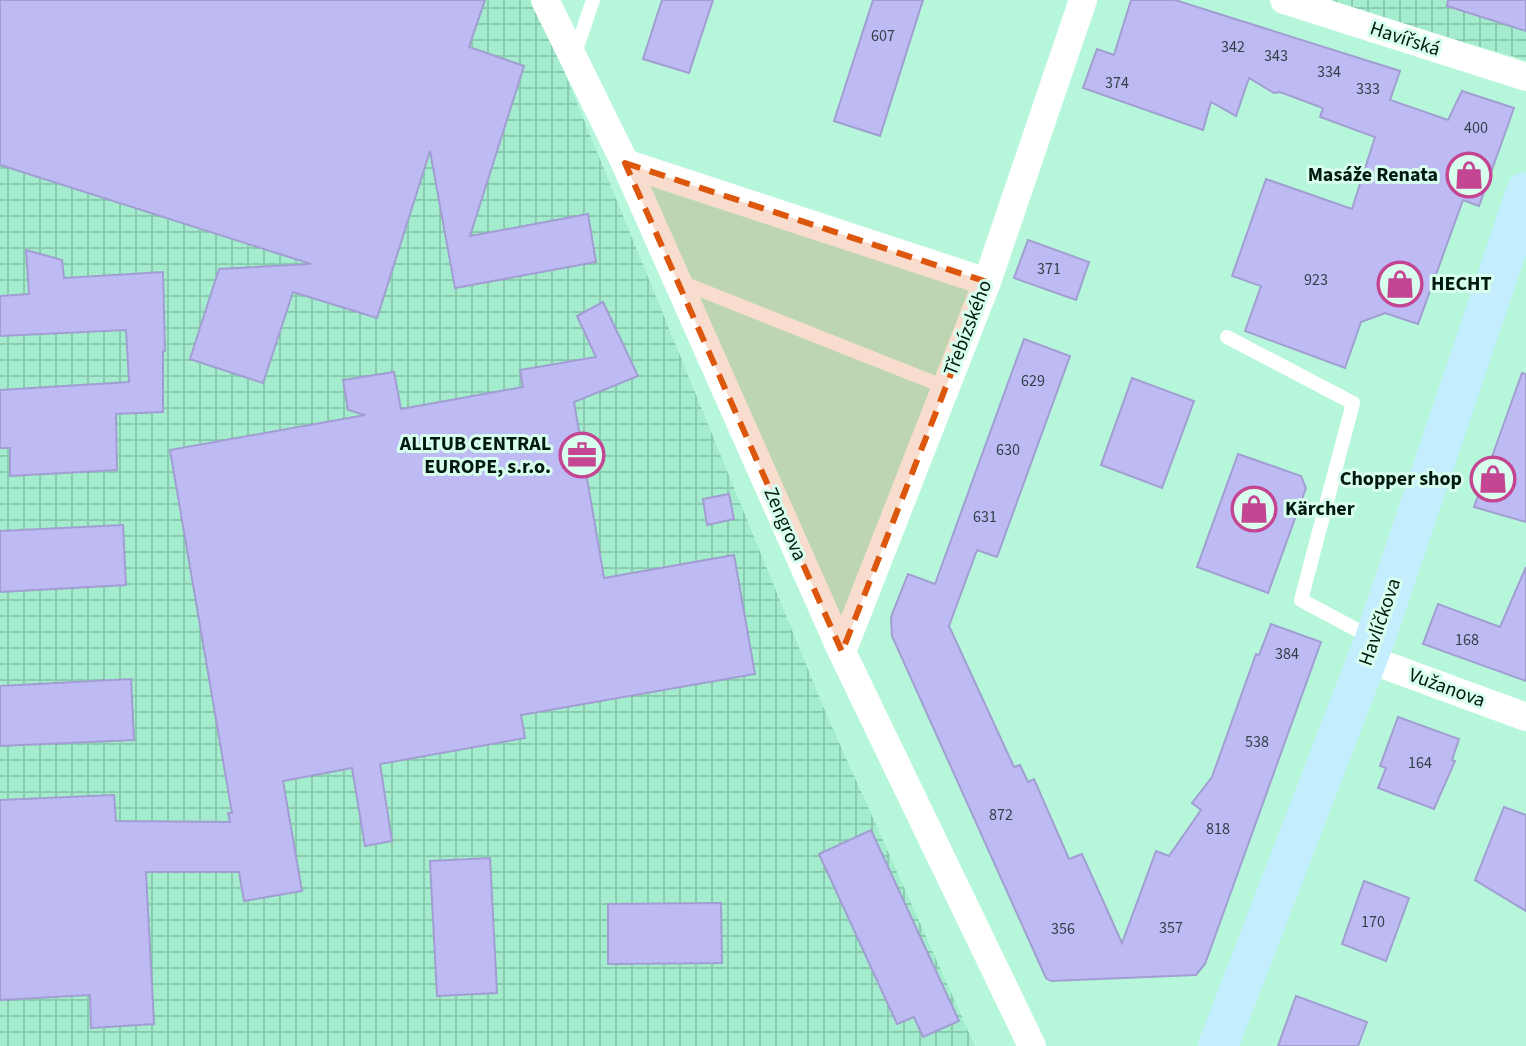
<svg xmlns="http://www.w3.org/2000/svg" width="1526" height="1046" font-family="'Source Sans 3',sans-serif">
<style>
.industrial{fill:url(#industrial-grid)}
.building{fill:#bebbf4;stroke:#a19ed2;stroke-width:2}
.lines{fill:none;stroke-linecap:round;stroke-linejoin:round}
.lane{stroke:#fff;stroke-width:14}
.street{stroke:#fff;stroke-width:28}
.secondary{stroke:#c4eefe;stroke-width:40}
.marked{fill:#dc560c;fill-opacity:0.2;stroke:#dc560c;stroke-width:6;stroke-dasharray:16 10;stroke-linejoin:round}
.labels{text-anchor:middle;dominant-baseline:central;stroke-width:6;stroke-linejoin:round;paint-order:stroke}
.number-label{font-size:16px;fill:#304249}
.street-label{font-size:20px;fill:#011910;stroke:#d8feed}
.poi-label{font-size:20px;font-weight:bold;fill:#011910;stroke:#d8feed;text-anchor:end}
</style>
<defs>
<pattern id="industrial-grid" width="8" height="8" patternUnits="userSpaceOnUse" patternTransform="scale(2)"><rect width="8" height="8" fill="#a3eccd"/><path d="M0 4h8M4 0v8" fill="none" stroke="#8bcaaf"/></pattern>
</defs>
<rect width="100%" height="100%" fill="#b6f7db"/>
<g class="industrial">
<polygon points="0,0 535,0 825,711 975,1046 0,1046"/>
<polygon points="1317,0 1526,0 1526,60"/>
</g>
<g class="building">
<polygon points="0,0 485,0 469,47 524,66 470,236 588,214 596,262 455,288 430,151 377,318 293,292 263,383 190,359 219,269 311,264 0,165"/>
<polygon points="662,0 713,0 689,73 643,59"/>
<polygon points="873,0 923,0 880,136 834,121"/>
<polygon points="1131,0 1175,0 1400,71 1390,100 1448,120 1462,91 1514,108 1479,206 1463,200 1418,324 1385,313 1361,322 1345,368 1245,331 1261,286 1232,276 1266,179 1352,209 1375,137 1320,117 1323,108 1280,92 1274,93 1249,78 1236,116 1211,102 1203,130 1083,88 1097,49 1114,55"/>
<polygon points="1448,0 1526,0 1526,31 1447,6"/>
<polygon points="1028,240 1089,262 1076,300 1014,278"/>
<polygon points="26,250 62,260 64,278 163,272 165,351 163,351 163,412 116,414 117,470 10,476 10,448 0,448 0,390 129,382 126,330 0,336 0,296 29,294"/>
<polygon points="603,302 638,376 574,402 604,578 734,555 755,674 521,715 525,738 380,764 392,841 365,846 352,768 283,781 302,891 244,901 239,872 146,872 154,1024 91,1028 90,995 0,1000 0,800 114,795 116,821 230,822 228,813 232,813 170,450 365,415 348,410 343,380 394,372 401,409 523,387 520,370 596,357 577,316"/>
<polygon points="1024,339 1070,356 997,557 977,550 949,626 1014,767 1020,765 1028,782 1034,779 1069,859 1082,854 1122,943 1156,851 1169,856 1201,810 1192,803 1212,777 1256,654 1259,655 1271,624 1321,642 1205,964 1196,975 1051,981 1046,978 892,636 891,617 908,574 935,584"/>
<polygon points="1522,373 1526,374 1526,522 1474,507"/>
<polygon points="1132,378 1194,401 1162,488 1101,465"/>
<polygon points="1238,454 1301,476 1306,488 1268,593 1197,567"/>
<polygon points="729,494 734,519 707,525 703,499"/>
<polygon points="123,525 126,585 0,592 0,531"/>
<polygon points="1526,567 1526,681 1423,644 1438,604 1500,627"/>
<polygon points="131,679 134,740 0,746 0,686"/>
<polygon points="1398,717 1459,739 1452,760 1455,761 1434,809 1378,788 1386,768 1380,766"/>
<polygon points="1504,807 1526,815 1526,911 1475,880"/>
<polygon points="871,830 959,1021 923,1037 914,1017 897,1024 819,854"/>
<polygon points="490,858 497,993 437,996 430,861"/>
<polygon points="1364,881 1409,898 1386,961 1342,944"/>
<polygon points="721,903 722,963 608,964 608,904"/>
<polygon points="1296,996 1367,1022 1358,1046 1278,1046"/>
</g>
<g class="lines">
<g class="lane">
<polyline points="574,56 593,0"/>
<polyline points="678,281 945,387"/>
<polyline points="1227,337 1353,403 1301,600 1374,639"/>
</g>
<g class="street">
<polyline points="545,0 625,163 842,652 1032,1046"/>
<polyline points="1284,0 1526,77"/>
<polyline points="625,163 987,282"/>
<polyline points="842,652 987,282 1083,0"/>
<polyline points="1368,659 1526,717"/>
</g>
<polyline class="secondary" points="1218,1046 1375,639 1526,192"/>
</g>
<path class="marked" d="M625,163L987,282L842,652Z"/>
<defs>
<g id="shop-ring" transform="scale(2.3)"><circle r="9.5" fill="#d8feed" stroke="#c44592" stroke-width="1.5"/><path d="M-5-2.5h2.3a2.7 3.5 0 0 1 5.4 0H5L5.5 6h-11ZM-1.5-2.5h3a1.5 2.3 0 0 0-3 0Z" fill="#c44592"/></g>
<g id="office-ring" transform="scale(2.3)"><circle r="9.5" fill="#d8feed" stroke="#c44592" stroke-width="1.5"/><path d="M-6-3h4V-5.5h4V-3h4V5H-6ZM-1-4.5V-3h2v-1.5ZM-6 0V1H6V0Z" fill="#c44592"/></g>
</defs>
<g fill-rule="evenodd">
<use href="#shop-ring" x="1469" y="175"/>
<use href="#shop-ring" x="1400" y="284"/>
<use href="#office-ring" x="582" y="455"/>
<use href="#shop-ring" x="1493" y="479"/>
<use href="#shop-ring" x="1254" y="509"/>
</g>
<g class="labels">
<g class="number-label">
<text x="883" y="36">607</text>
<text x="1233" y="47">342</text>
<text x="1276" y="56">343</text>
<text x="1329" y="72">334</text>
<text x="1117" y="83">374</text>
<text x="1368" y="89">333</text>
<text x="1476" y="128">400</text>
<text x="1049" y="269">371</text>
<text x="1316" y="280">923</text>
<text x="1033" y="381">629</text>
<text x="1008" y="450">630</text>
<text x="985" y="517">631</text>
<text x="1467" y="640">168</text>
<text x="1287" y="654">384</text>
<text x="1257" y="742">538</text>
<text x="1420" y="763">164</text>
<text x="1001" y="815">872</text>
<text x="1218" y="829">818</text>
<text x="1373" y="922">170</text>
<text x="1171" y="928">357</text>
<text x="1063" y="929">356</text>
</g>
<g class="street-label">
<text transform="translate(1405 39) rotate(18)">Havířská</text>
<text transform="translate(968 328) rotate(-69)">Třebízského</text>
<text transform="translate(785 524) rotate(66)">Zengrova</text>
<text transform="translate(1380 622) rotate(-71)">Havlíčkova</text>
<text transform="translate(1447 688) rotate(20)">Vužanova</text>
</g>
<g class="poi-label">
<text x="1438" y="175">Masáže Renata</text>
<text x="1431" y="284" text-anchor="start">HECHT</text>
<text x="551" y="444">ALLTUB CENTRAL<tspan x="551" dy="23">EUROPE, s.r.o.</tspan></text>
<text x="1462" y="479">Chopper shop</text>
<text x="1285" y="509" text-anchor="start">Kärcher</text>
</g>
</g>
</svg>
